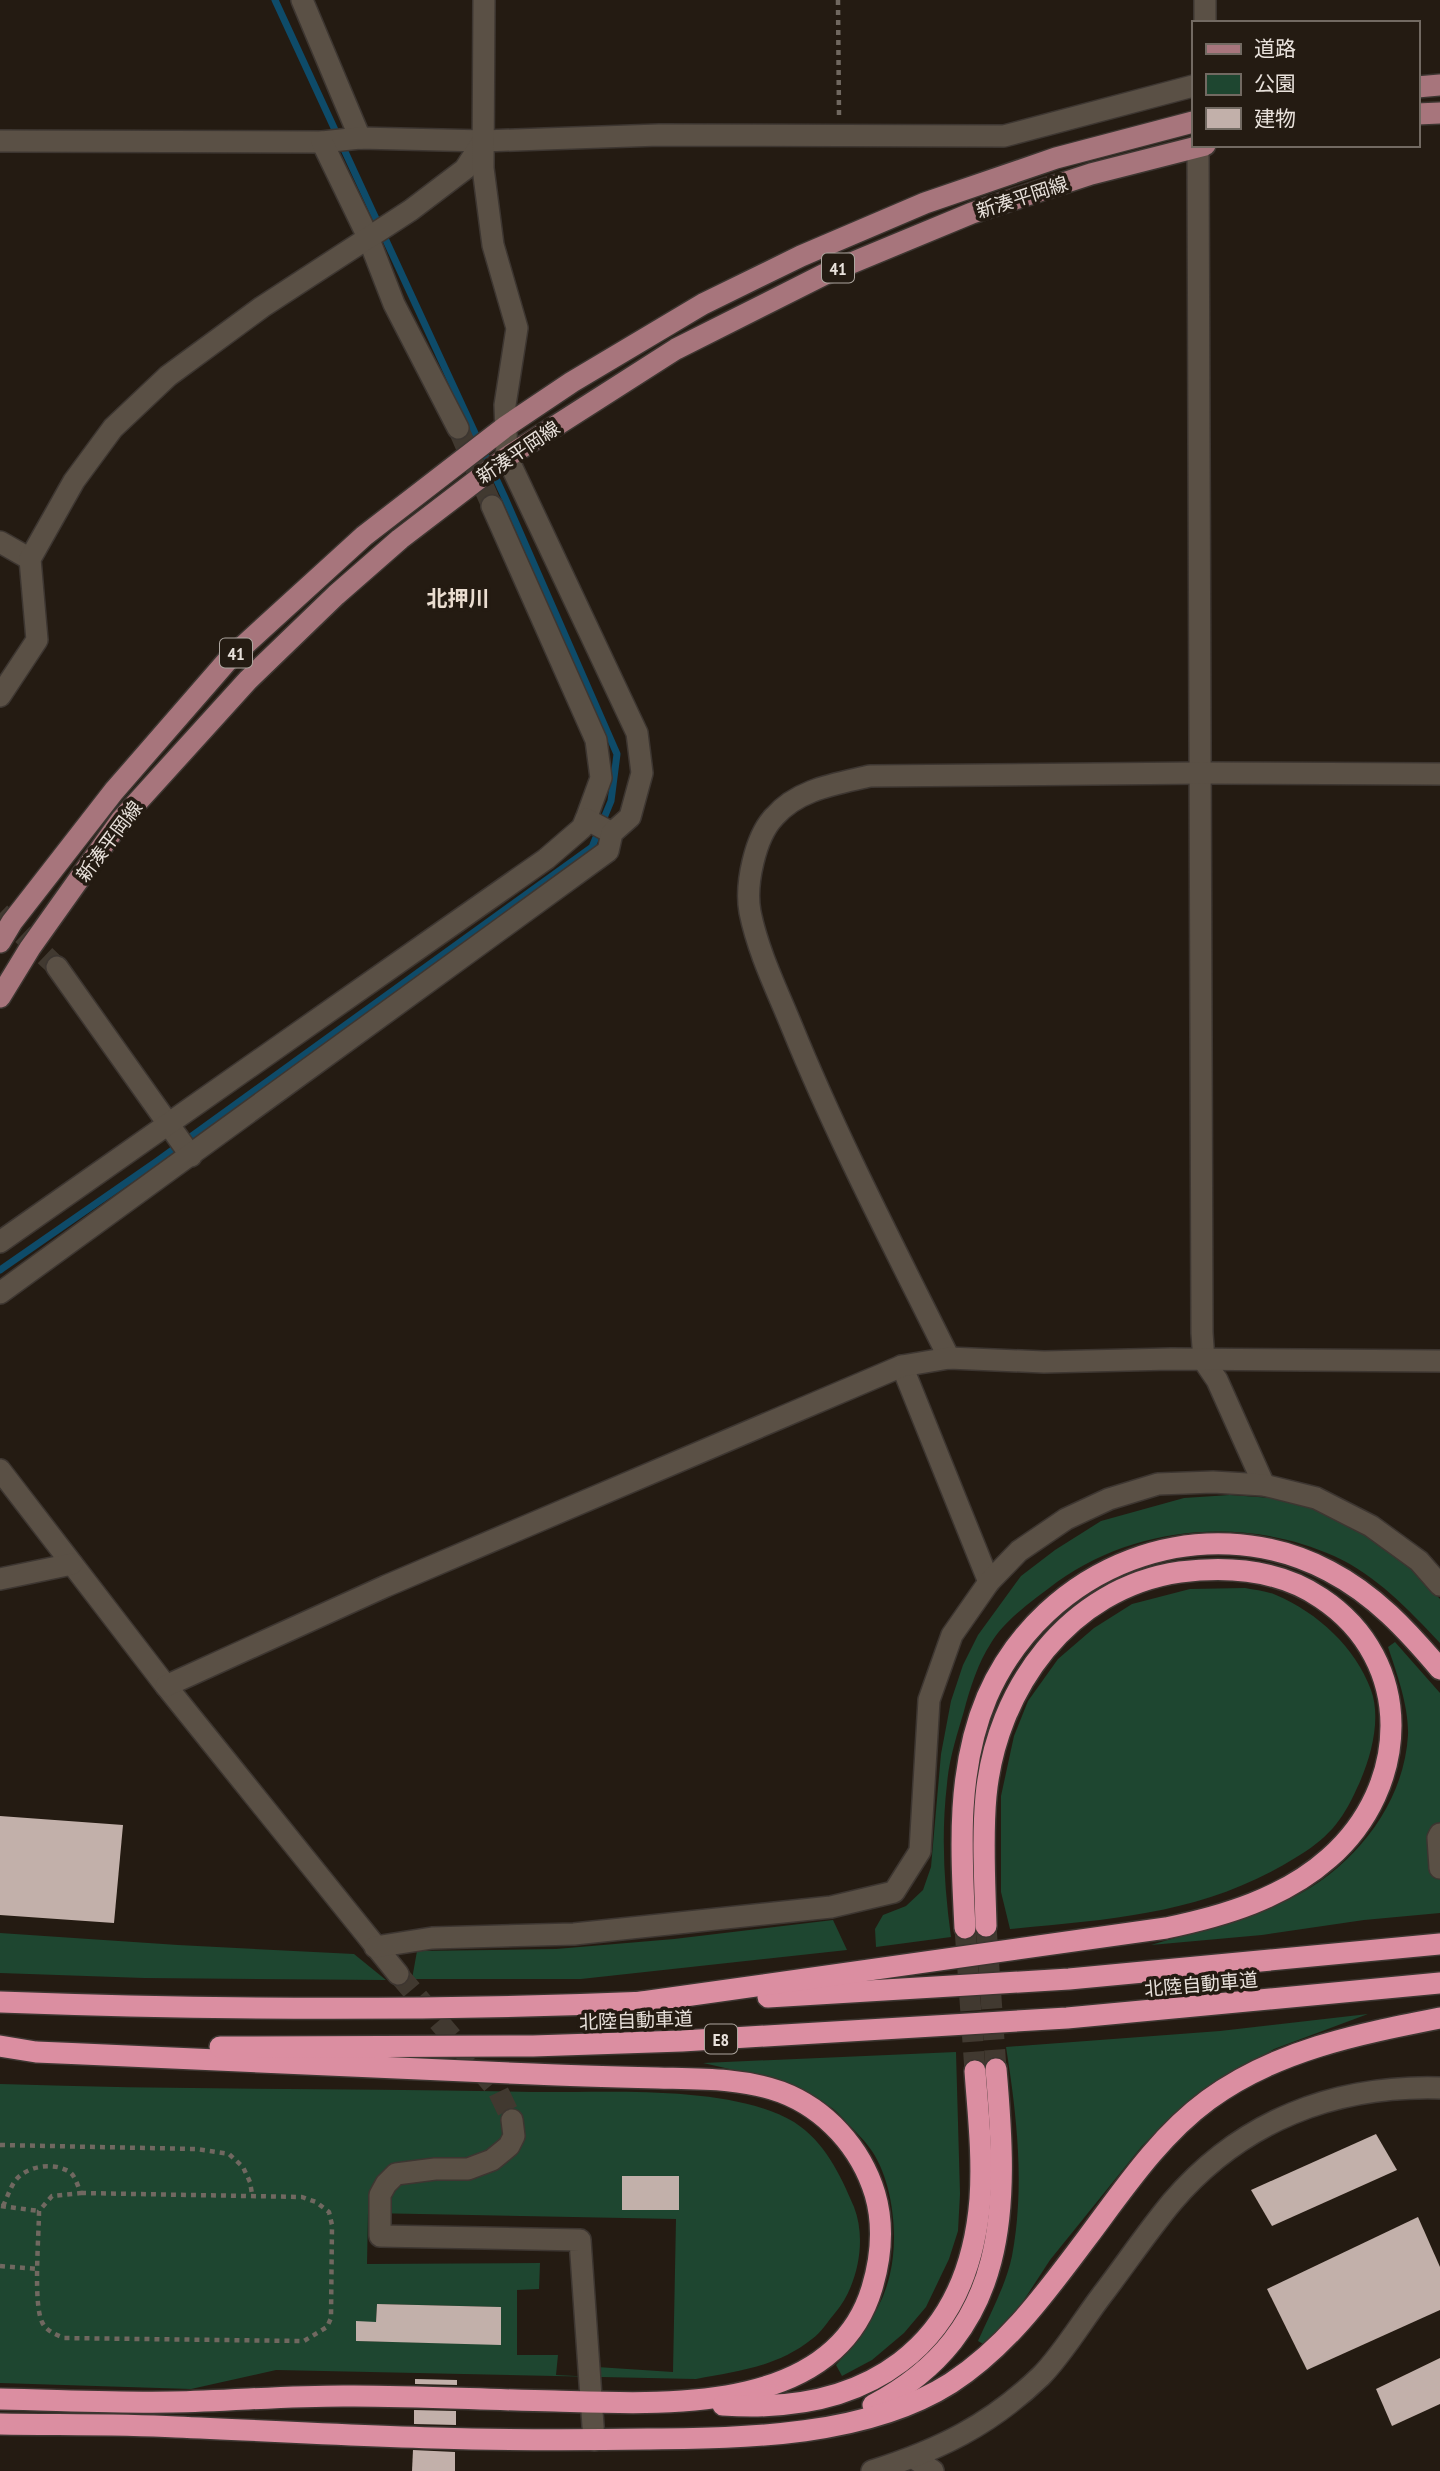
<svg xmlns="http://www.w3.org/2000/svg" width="1440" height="2471" font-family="'PT Sans Narrow','Noto Sans JP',sans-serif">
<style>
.green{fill:#1e4630;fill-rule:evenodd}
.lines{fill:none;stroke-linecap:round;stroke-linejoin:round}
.stream{stroke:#0e4b69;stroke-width:7}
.building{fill:#c2b0aa}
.minor-tunnel{stroke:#413930;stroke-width:21;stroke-dasharray:21 10;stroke-linecap:butt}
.highway-tunnel{stroke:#413930;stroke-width:21;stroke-dasharray:21 10;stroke-linecap:butt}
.minor-casing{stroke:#3d3631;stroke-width:24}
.major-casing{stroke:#3d3631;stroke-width:24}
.highway-casing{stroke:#3d3631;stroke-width:24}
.path{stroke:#706860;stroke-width:4.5;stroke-dasharray:5 5;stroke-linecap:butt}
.minor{stroke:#5a5045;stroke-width:21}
.major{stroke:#a7757c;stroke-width:21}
.highway{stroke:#db8ea1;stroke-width:21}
.labels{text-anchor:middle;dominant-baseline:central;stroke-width:7;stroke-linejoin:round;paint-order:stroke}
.shield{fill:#241b12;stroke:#ada69f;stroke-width:2}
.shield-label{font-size:18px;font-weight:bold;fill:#e8e1db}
.street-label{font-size:19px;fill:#e8e1db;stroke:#241b12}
.neighbourhood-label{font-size:21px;font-weight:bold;fill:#eaddd0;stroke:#241b12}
</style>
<rect width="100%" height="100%" fill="#241b12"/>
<g class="green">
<path d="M1230,1495C1251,1497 1274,1497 1294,1502C1352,1516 1402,1555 1440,1599V1643C1409,1610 1376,1575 1334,1556C1245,1516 1136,1525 1057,1582C1035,1599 1005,1619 991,1643C978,1663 970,1688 964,1711C957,1735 949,1759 947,1784C941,1835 944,1886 951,1937L876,1947L875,1929L883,1915L906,1906L923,1890L931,1867L941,1754L951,1701L963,1665L978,1635L1021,1576L1055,1550L1101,1521L1184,1498Z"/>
<path d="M1245,1588C1255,1590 1267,1591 1276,1595C1318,1613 1355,1647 1371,1690C1382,1720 1370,1761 1357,1788C1342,1822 1327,1839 1295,1858C1205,1914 1113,1919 1010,1929L1001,1892V1796L1014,1736L1028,1701L1058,1659L1094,1628L1132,1604L1190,1589Z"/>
<path d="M1395,1642L1440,1693V1913L1364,1920L1262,1935L1151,1945C1195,1932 1241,1921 1283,1902C1348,1874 1404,1808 1408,1735C1409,1707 1397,1674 1388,1647Z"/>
<polygon points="833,1920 847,1950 581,1979 412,1979 417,1951 556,1949 674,1939"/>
<polygon points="0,1933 178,1945 354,1954 386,1980 144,1978 0,1973"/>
<path d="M1368,2014L1274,2049L1191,2099L1142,2146L1050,2260L1022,2303L985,2345L978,2341C990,2314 1006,2285 1012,2256C1025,2187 1017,2116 1006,2047L1220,2031Z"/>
<path d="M956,2052L960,2194L958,2231L949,2259L926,2307L904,2333L872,2360L842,2376L836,2365C860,2338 882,2310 890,2274C899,2237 893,2178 869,2147C864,2140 857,2133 851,2127C845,2121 839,2113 832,2108C792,2082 749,2073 703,2063Z"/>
<path d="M0,2084C177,2090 355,2088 532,2092C606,2093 730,2084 794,2122C825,2142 840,2174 854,2207C867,2240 858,2286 835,2313C828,2321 821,2333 812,2339C777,2367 738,2371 696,2379L276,2370L191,2389L0,2383ZM622,2176L679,2210H622ZM368,2213L676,2219L673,2372L597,2367L596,2377L556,2375L558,2355H517V2290L539,2289L540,2263L367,2264ZM377,2304L501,2307V2344L356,2341V2322H376Z"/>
</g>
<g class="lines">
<polyline class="stream" points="0,1270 157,1161 592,847 611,801 617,754 505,498 275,0"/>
</g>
<g class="building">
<polygon points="0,1816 123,1825 114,1923 0,1915"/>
<polygon points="1376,2134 1397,2170 1272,2226 1251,2190"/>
<rect x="622" y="2176" width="57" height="34"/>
<polygon points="1418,2217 1440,2267 1440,2310 1307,2370 1267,2289"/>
<polygon points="377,2304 501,2307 501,2345 356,2341 356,2321 376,2322"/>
<polygon points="1440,2358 1440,2404 1392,2426 1376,2389"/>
<polygon points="415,2379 457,2380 457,2385 415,2384"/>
<polygon points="414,2410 456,2411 456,2425 414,2424"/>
<polygon points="413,2450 455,2452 455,2471 412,2471"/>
</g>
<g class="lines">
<g class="minor-tunnel">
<polyline points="458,428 492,506"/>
<polyline points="0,913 57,967"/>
<polyline points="398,1974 498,2091 512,2120"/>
</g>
<g class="highway-tunnel">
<polyline points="986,1926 996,2069"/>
<polyline points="965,1928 975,2071"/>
</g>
<g class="minor-casing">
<g id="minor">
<polyline points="302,0 360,138"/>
<polyline points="1205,23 1205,0"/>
<polyline points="0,141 322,142 360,138 484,141 659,135 1004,136 1193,86"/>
<polyline points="322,142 368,237 394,304 458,428"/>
<polyline points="1198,145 1202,1333 1204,1361 1217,1380 1264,1485"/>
<polyline points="492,506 596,740 601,778 586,819"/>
<polyline points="0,542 30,559"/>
<polyline points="0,696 37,640 30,559 74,481 113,428 168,376 262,307 411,210 465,169 483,141"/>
<polyline points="57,967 191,1156"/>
<polyline points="0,1242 546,859 582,828 586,819 612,833"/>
<polyline points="0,1293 608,851 612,833 630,817 642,773 637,733 507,457 505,405 517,328 493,245 483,168 484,0"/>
<path d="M949,1358C895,1249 838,1140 792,1027C777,990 758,952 750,912C745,885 755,837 774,817C798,789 836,784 870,776L1201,773L1440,774"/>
<polyline points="902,1366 989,1582"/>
<polyline points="0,1470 166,1686 398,1974"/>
<polyline points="0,1579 72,1564"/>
<polyline points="166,1686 386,1586 902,1366 949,1358 1044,1362 1171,1359 1440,1361"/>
<polyline points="1440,1834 1438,1838 1440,1868"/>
<polyline points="375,1947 432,1938 574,1934 831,1907 894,1892 920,1851 929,1700 952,1635 989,1582 1019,1551 1066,1519 1109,1499 1158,1484 1213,1482 1264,1485 1316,1498 1371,1526 1419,1561 1440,1585"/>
<polyline points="512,2120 514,2136 509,2146 492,2160 468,2169 435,2169 396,2174 386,2184 380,2195 380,2236 580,2240 594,2440"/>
<polyline points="914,2458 933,2471"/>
<path d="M872,2471C939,2450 990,2425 1041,2376C1062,2355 1083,2320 1102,2295C1125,2265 1147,2232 1172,2202C1241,2121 1334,2085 1440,2088"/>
</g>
</g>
<g class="major-casing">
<g id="major">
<polyline points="1417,87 1440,85"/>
<polyline points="1417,114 1440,113"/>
<polyline points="0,942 12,922 114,791 228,660 364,536 505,427 572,382 703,304 801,256 925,203 1056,158 1193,122"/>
<polyline points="0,997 30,948 121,820 248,680 336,595 400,539 507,457 676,349 825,274 972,213 1091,174 1205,145"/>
</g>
</g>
<g class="highway-casing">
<g id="highway">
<path d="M965,1928C961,1851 956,1770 987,1697C1044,1566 1201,1504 1329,1571C1375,1595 1407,1630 1440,1669"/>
<polyline points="768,1997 1069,1979 1440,1944"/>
<path d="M0,2002C216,2010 432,2011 649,2002"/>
<path d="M635,2003L1166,1928C1224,1916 1284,1898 1329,1858C1410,1787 1416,1661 1321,1598C1280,1570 1228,1566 1180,1572C1069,1588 996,1689 986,1796C982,1839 985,1883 986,1926"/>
<path d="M0,2046L36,2052C202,2059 368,2068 533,2074C575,2076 616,2077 658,2078C699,2079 742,2078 781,2092C826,2109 861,2148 875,2194C884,2225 881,2258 872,2288C834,2416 660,2404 555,2401C488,2400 421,2396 354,2396C293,2395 233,2401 172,2402C115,2403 57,2400 0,2399"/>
<polyline points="220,2047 533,2046 682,2041 1067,2018 1440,1983"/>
<path d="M723,2405C866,2415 968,2349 980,2199C983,2156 978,2113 975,2071"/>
<path d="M873,2405C1012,2332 1008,2206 996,2069"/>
<path d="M0,2424C59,2425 117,2424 176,2427C275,2431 373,2437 472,2439C530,2440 589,2440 648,2439C745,2438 866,2437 951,2383C1008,2346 1047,2291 1087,2238C1123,2190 1159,2136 1208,2100C1276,2050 1359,2034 1440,2018"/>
</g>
</g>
<g class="path">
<polyline points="838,0 839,115"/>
<polyline points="0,2145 196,2149 229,2154 243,2167 250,2182 252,2194"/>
<path d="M81,2193L302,2197L316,2202L329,2212L332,2225L331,2318L327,2327L304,2341L64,2338C55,2334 46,2331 42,2322C33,2303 39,2235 39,2211L52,2196Z"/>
<polyline points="1,2206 39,2211"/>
<path d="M3,2206C7,2198 10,2188 15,2181C25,2167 50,2162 66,2170C75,2173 77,2185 81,2193"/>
<polyline points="0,2266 38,2269"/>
</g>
<use href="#minor" class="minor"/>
<use href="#major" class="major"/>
<use href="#highway" class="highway"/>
</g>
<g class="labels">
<g class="shield">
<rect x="822" y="253.5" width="32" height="29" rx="5"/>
<rect x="220" y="638.5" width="32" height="29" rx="5"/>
<rect x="705" y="2024.5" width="32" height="29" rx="5"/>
</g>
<g class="shield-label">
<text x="838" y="268">41</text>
<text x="236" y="653">41</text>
<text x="721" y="2039">E8</text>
</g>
<g class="street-label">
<text transform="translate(1022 197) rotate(-18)">新湊平岡線</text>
<text transform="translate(518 452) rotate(-34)">新湊平岡線</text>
<text transform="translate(109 841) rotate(-53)">新湊平岡線</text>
<text transform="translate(1201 1984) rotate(-5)">北陸自動車道</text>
<text transform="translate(636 2020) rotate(-2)">北陸自動車道</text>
</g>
<g class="neighbourhood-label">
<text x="458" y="598">北押川</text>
</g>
</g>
<rect x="1192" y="21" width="228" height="126" fill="#241b12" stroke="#726a62" stroke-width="2"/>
<rect x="1206" y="44" width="35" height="10" fill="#a7757c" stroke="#726a62" stroke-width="2"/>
<text x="1254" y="56" font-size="21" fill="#e8e1db">道路</text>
<rect x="1206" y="74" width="35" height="21" fill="#1e4630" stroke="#726a62" stroke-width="2"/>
<text x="1254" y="91" font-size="21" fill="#e8e1db">公園</text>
<rect x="1206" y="108" width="35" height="21" fill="#c2b0aa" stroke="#726a62" stroke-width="2"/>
<text x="1254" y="126" font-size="21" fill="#e8e1db">建物</text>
</svg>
